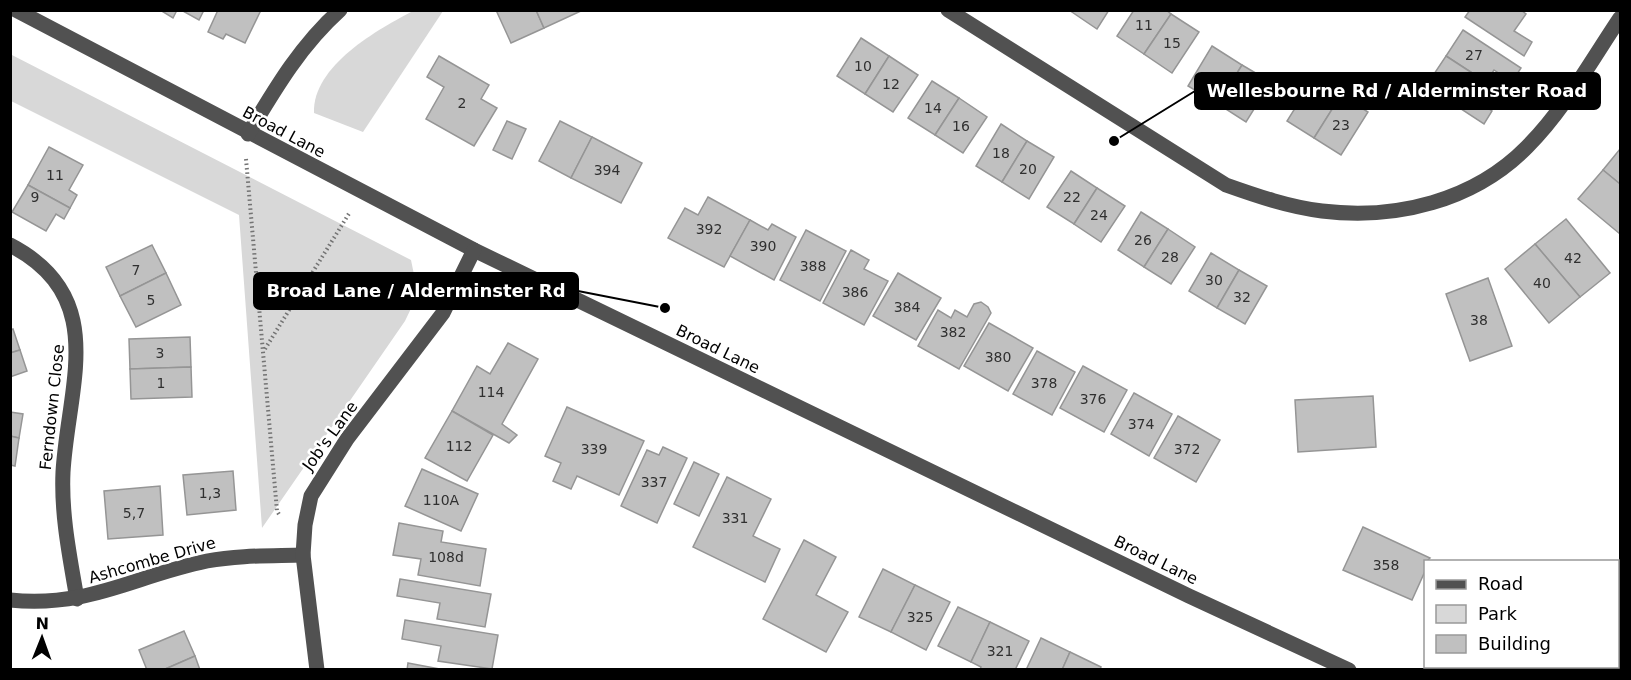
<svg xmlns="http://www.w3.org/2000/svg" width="1631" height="680" font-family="'DejaVu Sans',sans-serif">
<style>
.green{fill:#d8d8d8}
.building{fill:#c0c0c0;stroke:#959595;stroke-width:1.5}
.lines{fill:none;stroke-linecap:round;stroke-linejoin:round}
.path{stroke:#737373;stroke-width:4;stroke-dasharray:1.5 3;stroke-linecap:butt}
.minor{stroke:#515151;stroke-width:15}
.labels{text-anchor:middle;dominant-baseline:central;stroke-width:5;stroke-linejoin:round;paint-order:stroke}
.number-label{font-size:14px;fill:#303030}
.street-label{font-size:16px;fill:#000;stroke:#fff}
.leader{fill:none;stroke:#000;stroke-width:2}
.callout-dot{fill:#000;stroke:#fff;stroke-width:2}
.callout{fill:#000;stroke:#000;stroke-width:2}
.callout-label{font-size:18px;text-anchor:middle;font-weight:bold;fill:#fff}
</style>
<rect width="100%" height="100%" fill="#fff"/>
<g class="green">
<path d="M415,10L443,11L363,132L314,113C312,66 378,29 415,10Z"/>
<polygon points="10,54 411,260 418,294 405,321 262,528 239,215 11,101"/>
</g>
<g class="building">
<polygon points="160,10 177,10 173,18"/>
<polygon points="181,10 204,10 199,20"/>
<polygon points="218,10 261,10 245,43 226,34 223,39 208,32"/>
<polygon points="496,10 536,10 544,28 511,43"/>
<polygon points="536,10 583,10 544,28"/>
<polygon points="1069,10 1109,10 1097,29"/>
<polygon points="1134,10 1166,10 1171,14 1144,54 1117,36"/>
<polygon points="1470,10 1521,10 1526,14 1514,31 1532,42 1524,56 1465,17"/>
<polygon points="1171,14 1199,32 1172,73 1144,54"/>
<polygon points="1463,30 1521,68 1512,82 1494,70 1486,82 1446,56"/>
<polygon points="861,38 889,56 865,94 837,76"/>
<polygon points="1212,46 1242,65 1218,104 1188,86"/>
<polygon points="439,56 489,85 481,99 497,108 474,146 426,119 444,87 427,77"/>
<polygon points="889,56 918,75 893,112 865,94"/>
<polygon points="1446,56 1486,82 1475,99 1492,111 1484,124 1426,86"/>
<polygon points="1242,65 1271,82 1246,122 1218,104"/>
<polygon points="1314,78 1341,95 1314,138 1287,121"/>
<polygon points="932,81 959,98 935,135 908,118"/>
<polygon points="1341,95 1368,112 1341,155 1314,138"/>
<polygon points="959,98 987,117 963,153 935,135"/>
<polygon points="507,121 526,129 512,159 493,150"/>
<polygon points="560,121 592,137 571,178 539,161"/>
<polygon points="1001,124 1027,141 1002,182 976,166"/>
<polygon points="592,137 642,163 621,203 571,178"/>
<polygon points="1027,141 1054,157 1029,199 1002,182"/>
<polygon points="49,147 83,165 69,190 77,195 70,208 28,185"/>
<polygon points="1620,149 1620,184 1603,170"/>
<polygon points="1603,170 1620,184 1620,234 1578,199"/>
<polygon points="1071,171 1097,188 1074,224 1047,207"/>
<polygon points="28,185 70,208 64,219 56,214 46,231 12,212"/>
<polygon points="1097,188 1125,206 1101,242 1074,224"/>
<polygon points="708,197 750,220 724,267 668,238 685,208 698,215"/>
<polygon points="1141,212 1168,229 1144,267 1118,250"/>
<polygon points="1566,219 1610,273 1580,297 1535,244"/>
<polygon points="750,220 768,230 772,224 796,237 774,280 730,256"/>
<polygon points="1168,229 1195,247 1171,284 1144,267"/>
<polygon points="806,230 846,251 820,301 780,280"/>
<polygon points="1535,244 1580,297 1549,323 1505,269"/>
<polygon points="152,245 166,273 120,296 106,267"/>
<polygon points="851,250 869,260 864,269 888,281 864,325 823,303"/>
<polygon points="1211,253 1239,270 1217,308 1189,291"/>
<polygon points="1239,270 1267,286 1245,324 1217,308"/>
<polygon points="166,273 181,305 136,327 120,296"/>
<polygon points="898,273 941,298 916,340 873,316"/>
<polygon points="1488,278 1512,346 1470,361 1446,294"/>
<polygon points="981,302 988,307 991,313 959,369 918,346 938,310 951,318 955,310 967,317 974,304"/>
<polygon points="989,323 1033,348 1008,391 964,366"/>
<polygon points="13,329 20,350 10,353 10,330"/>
<polygon points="190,337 191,367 130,369 129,339"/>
<polygon points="508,343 538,359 502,424 517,435 509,443 452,411 477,366 490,374"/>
<polygon points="20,350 27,371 10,377 10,353"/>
<polygon points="1037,351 1075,372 1052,415 1013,394"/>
<polygon points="1083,366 1127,390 1104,432 1060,408"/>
<polygon points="191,367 192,397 131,399 130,369"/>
<polygon points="1134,393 1172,414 1149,456 1111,434"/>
<polygon points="1373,396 1376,447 1298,452 1295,400"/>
<polygon points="567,407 644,441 619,495 577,476 571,489 553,481 561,463 545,456"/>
<polygon points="452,411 493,435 467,481 425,458"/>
<polygon points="10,412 23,414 19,438 10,436"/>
<polygon points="1178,416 1220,440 1196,482 1154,458"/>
<polygon points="10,436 19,438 15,466 10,465"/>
<polygon points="663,447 687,458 657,523 621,506 647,450 659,455"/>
<polygon points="694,462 719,474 699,516 674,504"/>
<polygon points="422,469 478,494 461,531 405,506"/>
<polygon points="233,471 236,510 187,515 183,475"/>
<polygon points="727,477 771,499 753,536 780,549 765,582 693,547"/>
<polygon points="160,486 163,535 108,539 104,491"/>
<polygon points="399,523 443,531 441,542 486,549 480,586 418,575 421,559 393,555"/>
<polygon points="1363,527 1430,558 1426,562 1426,569 1412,600 1343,570"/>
<polygon points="804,540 836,557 816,595 848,612 826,652 763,619"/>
<polygon points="883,569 915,585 891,632 859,617"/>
<polygon points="400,579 491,594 485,627 437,619 440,603 397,596"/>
<polygon points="915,585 950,602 926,650 891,632"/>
<polygon points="958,607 990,622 971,662 938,646"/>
<polygon points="405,620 498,635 492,669 438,661 441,646 402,639"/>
<polygon points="990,622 1029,641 1015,670 980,670 981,667 971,662"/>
<polygon points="184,631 195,656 163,670 147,670 139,650"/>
<polygon points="1041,638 1070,652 1062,670 1026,670"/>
<polygon points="1618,638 1620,639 1620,670 1589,670 1590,666 1618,666"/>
<polygon points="1070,652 1101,667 1100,670 1062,670"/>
<polygon points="195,656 200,670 163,670"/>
<polygon points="408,663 445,670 407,670"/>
</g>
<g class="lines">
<g class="path">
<polyline points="246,159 277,511 280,516"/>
<polyline points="265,349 350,212"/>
</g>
<g class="minor">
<polyline points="16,10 474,250 1189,596 1349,670"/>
<path d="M948,10L1226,185C1257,196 1289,207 1322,211C1396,220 1474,201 1527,147C1564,110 1591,61 1620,18"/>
<path d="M248,134C275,89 300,46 340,10"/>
<path d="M10,245C110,297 68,385 63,472C61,515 70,558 77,599"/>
<path d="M10,600C89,608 134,576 207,561C239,555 270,556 303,555"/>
<polyline points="317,670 303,555 305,525 311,496 347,439 443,313 474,250"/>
</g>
</g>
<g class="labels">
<g class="number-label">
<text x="1144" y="25">11</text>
<text x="1172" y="43">15</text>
<text x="1474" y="55">27</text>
<text x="863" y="66">10</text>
<text x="891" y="84">12</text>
<text x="462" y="103">2</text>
<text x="933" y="108">14</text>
<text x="1341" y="125">23</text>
<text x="961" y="126">16</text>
<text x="1001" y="153">18</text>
<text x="1028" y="169">20</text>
<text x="607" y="170">394</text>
<text x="55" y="175">11</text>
<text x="35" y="197">9</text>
<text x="1072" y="197">22</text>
<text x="1099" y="215">24</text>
<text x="709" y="229">392</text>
<text x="1143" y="240">26</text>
<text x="763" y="246">390</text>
<text x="1170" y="257">28</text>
<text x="1573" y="258">42</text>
<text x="813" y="266">388</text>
<text x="136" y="270">7</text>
<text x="1214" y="280">30</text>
<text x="1542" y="283">40</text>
<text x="855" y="292">386</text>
<text x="1242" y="297">32</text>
<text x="151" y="300">5</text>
<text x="907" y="307">384</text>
<text x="1479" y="320">38</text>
<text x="953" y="332">382</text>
<text x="160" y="353">3</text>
<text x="998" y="357">380</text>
<text x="161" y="383">1</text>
<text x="1044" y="383">378</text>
<text x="491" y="392">114</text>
<text x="1093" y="399">376</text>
<text x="1141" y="424">374</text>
<text x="459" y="446">112</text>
<text x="594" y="449">339</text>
<text x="1187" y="449">372</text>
<text x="654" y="482">337</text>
<text x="210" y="493">1,3</text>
<text x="441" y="500">110A</text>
<text x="134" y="513">5,7</text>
<text x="735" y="518">331</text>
<text x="446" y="557">108d</text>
<text x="1386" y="565">358</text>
<text x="920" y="617">325</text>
<text x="1000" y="651">321</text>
</g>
<g class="street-label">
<text transform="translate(284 132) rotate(28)">Broad Lane</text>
<text transform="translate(718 349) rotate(26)">Broad Lane</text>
<text transform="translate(52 407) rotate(-84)">Ferndown Close</text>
<text transform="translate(330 436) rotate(-54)">Job's Lane</text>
<text transform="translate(152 560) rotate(-16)">Ashcombe Drive</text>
<text transform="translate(1156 560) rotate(26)">Broad Lane</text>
</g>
</g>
<path class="leader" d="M1114 141L1195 91M665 308L578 291"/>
<g class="callout-dot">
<circle cx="1114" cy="141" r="6"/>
<circle cx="665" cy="308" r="6"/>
</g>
<g class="callout">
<rect x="1195" y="73" width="405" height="36" rx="6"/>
<rect x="254" y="273" width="324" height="36" rx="6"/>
</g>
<g class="callout-label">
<text x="1397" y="97">Wellesbourne Rd / Alderminster Road</text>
<text x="416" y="297">Broad Lane / Alderminster Rd</text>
</g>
<rect width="1631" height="680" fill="none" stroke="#000000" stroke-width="24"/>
<rect x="1424" y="560" width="195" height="108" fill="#ffffff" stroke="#999999" stroke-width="1.5"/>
<rect x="1436" y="580" width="30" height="9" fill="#515151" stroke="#999999" stroke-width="1.5"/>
<text x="1478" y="590" font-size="18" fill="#000000">Road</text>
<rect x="1436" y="605" width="30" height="18" fill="#d8d8d8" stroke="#999999" stroke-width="1.5"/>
<text x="1478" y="620" font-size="18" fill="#000000">Park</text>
<rect x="1436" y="635" width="30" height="18" fill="#c0c0c0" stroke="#999999" stroke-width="1.5"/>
<text x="1478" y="650" font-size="18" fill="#000000">Building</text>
<g transform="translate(42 638) rotate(1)" stroke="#ffffff" stroke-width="4.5" paint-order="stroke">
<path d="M0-4.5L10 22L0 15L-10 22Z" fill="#000000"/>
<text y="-9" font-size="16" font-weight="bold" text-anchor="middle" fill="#000000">N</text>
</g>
</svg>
